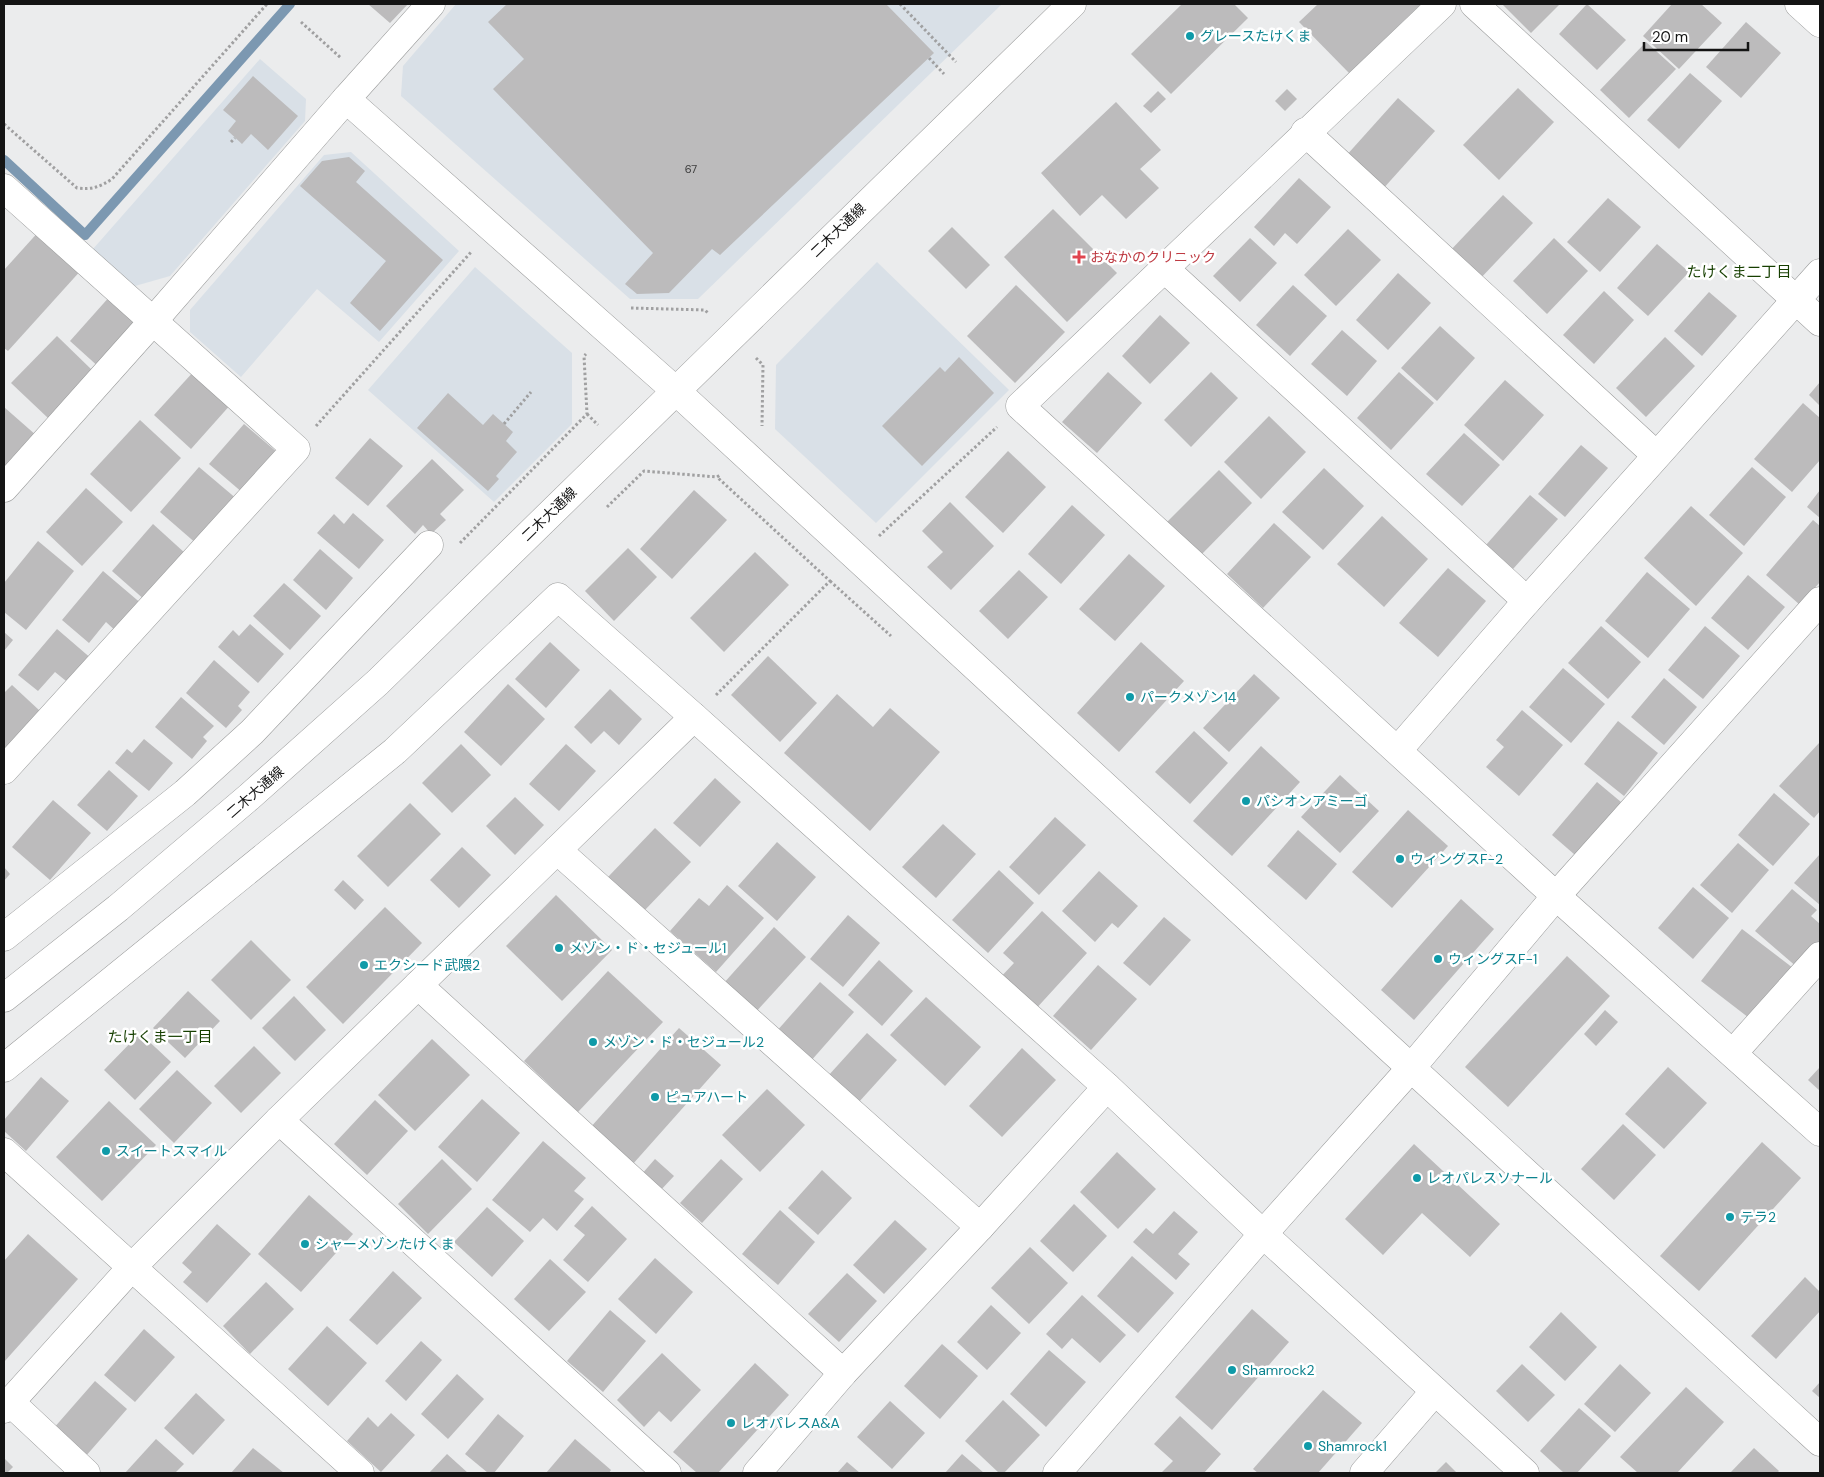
<svg xmlns="http://www.w3.org/2000/svg" width="1824" height="1477" font-family="'DM Sans','Noto Sans JP',sans-serif">
<style>
.built{fill:#d9e0e7}
.lines{fill:none;stroke-linecap:round;stroke-linejoin:round}
.stream{stroke:#7c98b1;stroke-width:10}
.building{fill:#bcbbbc}
.minor-casing{stroke:#9a9b9b;stroke-width:29}
.tertiary-casing{stroke:#9a9b9b;stroke-width:29}
.path{stroke:#a0a0a1;stroke-width:3;stroke-dasharray:2.5 2.5;stroke-linecap:butt}
.minor{stroke:#fff;stroke-width:28}
.tertiary{stroke:#fff;stroke-width:28}
.culture-dot{fill:#0f9aa8;stroke:#fff;stroke-width:2}
.health-dot{fill:#e0444e;stroke:#fff;stroke-width:2}
.labels{text-anchor:middle;dominant-baseline:central;stroke-width:5;stroke-linejoin:round;paint-order:stroke}
.number-label{font-size:11px;fill:#3e3e3e}
.culture-label{font-size:14px;fill:#0d838f;stroke:#fff;text-anchor:start}
.street-label{font-size:14px;fill:#141414;stroke:#fff}
.health-label{font-size:14px;fill:#be3a42;stroke:#fff;text-anchor:start}
.neighbourhood-label{font-size:15px;fill:#163f00;stroke:#fff}
</style>
<rect width="100%" height="100%" fill="#ebeced"/>
<g class="built">
<polygon points="456,4 1002,4 698,299 630,299 401,96 403,66"/>
<polygon points="260,59 306,99 305,121 170,276 135,286 93,249"/>
<polygon points="351,152 459,251 379,342 317,289 241,377 190,332 190,310 324,155"/>
<polygon points="877,262 1009,390 876,523 775,429 776,365"/>
<polygon points="475,267 572,353 572,424 494,502 368,390"/>
</g>
<g class="lines">
<polyline class="stream" points="4,160 85,235 290,4"/>
</g>
<g class="building">
<polygon points="368,4 408,4 390,23"/>
<polygon points="507,4 886,4 934,53 720,255 712,249 669,293 637,294 625,284 653,253 493,89 524,59 488,22"/>
<polygon points="1182,4 1234,4 1248,18 1171,94 1131,54"/>
<polygon points="1318,4 1421,4 1349,73 1299,22"/>
<polygon points="1502,4 1560,4 1531,33"/>
<polygon points="1587,4 1626,40 1597,70 1559,34"/>
<polygon points="1672,4 1701,4 1722,23 1679,69 1643,36"/>
<polygon points="1746,22 1781,53 1741,98 1706,67"/>
<polygon points="1646,42 1676,69 1629,118 1600,90"/>
<polygon points="1690,73 1722,101 1679,149 1647,120"/>
<polygon points="253,76 298,116 268,150 251,134 242,144 228,131 236,121 223,110"/>
<polygon points="1518,88 1554,122 1499,180 1463,145"/>
<polygon points="1287,89 1297,99 1285,111 1275,101"/>
<polygon points="1158,91 1166,99 1151,113 1143,106"/>
<polygon points="1398,98 1435,131 1382,190 1345,157"/>
<polygon points="1116,102 1161,150 1140,169 1159,188 1126,219 1102,195 1080,216 1041,173"/>
<polygon points="349,157 365,171 356,182 443,260 380,331 350,303 386,261 300,186 322,161"/>
<polygon points="1299,178 1331,207 1297,244 1285,233 1274,246 1254,227"/>
<polygon points="1503,195 1533,223 1478,281 1448,253"/>
<polygon points="1608,198 1641,227 1600,272 1567,242"/>
<polygon points="1053,209 1117,273 1067,322 1004,257"/>
<polygon points="952,227 990,265 966,289 928,251"/>
<polygon points="41,229 83,268 8,351 4,348 4,270"/>
<polygon points="1348,229 1381,260 1336,306 1304,275"/>
<polygon points="1250,238 1277,263 1240,302 1213,276"/>
<polygon points="1554,238 1588,271 1547,314 1513,281"/>
<polygon points="1657,244 1689,272 1648,316 1617,288"/>
<polygon points="1398,273 1431,303 1388,350 1356,320"/>
<polygon points="1016,285 1065,332 1015,383 967,336"/>
<polygon points="1293,285 1327,316 1290,356 1256,325"/>
<polygon points="1604,291 1634,320 1594,364 1563,335"/>
<polygon points="1709,292 1737,316 1702,356 1674,331"/>
<polygon points="111,295 142,324 101,369 70,341"/>
<polygon points="1160,315 1190,343 1150,384 1122,356"/>
<polygon points="1440,326 1475,358 1437,401 1401,368"/>
<polygon points="1342,330 1377,361 1347,396 1311,364"/>
<polygon points="57,336 93,371 48,418 11,383"/>
<polygon points="1665,337 1695,366 1646,417 1616,388"/>
<polygon points="959,357 994,393 922,466 882,426 940,367 945,372"/>
<polygon points="195,370 232,403 191,449 154,415"/>
<polygon points="1108,372 1142,403 1097,453 1062,422"/>
<polygon points="1211,372 1238,398 1191,447 1164,420"/>
<polygon points="1399,372 1434,403 1391,450 1357,418"/>
<polygon points="1505,380 1544,415 1503,461 1464,425"/>
<polygon points="1820,382 1820,406 1809,395"/>
<polygon points="448,393 483,425 493,414 513,432 506,441 517,452 496,476 499,479 488,491 417,428"/>
<polygon points="1803,403 1820,418 1820,460 1792,492 1754,459"/>
<polygon points="4,407 37,436 4,475"/>
<polygon points="1269,416 1306,452 1261,499 1224,462"/>
<polygon points="140,420 181,458 131,512 90,474"/>
<polygon points="244,424 278,453 243,493 209,464"/>
<polygon points="1464,433 1500,465 1462,506 1426,474"/>
<polygon points="370,438 403,466 368,506 335,478"/>
<polygon points="1581,445 1608,468 1565,517 1538,494"/>
<polygon points="1008,451 1046,487 1003,533 965,497"/>
<polygon points="432,459 464,490 440,514 446,520 431,534 423,525 415,534 386,506"/>
<polygon points="199,467 238,500 198,545 160,512"/>
<polygon points="1752,467 1786,497 1744,546 1709,515"/>
<polygon points="1324,468 1364,506 1323,550 1282,512"/>
<polygon points="1219,470 1252,503 1201,555 1167,522"/>
<polygon points="86,488 123,522 82,566 46,532"/>
<polygon points="694,490 727,520 672,579 640,549"/>
<polygon points="1820,490 1820,518 1807,507"/>
<polygon points="1530,495 1558,519 1513,569 1486,545"/>
<polygon points="950,502 994,546 951,590 927,567 943,552 922,531"/>
<polygon points="1072,505 1105,535 1061,584 1028,554"/>
<polygon points="1691,506 1743,553 1696,606 1644,558"/>
<polygon points="353,513 384,540 359,569 317,533 334,514 344,524"/>
<polygon points="1382,516 1428,559 1384,607 1337,564"/>
<polygon points="1813,520 1820,526 1820,582 1800,605 1766,575"/>
<polygon points="1274,523 1311,557 1263,608 1227,574"/>
<polygon points="153,524 186,554 146,601 112,571"/>
<polygon points="38,541 74,571 26,630 4,612 4,583"/>
<polygon points="628,548 657,577 614,621 585,591"/>
<polygon points="320,549 353,578 326,610 293,580"/>
<polygon points="755,552 789,585 724,652 690,618"/>
<polygon points="1129,554 1165,586 1115,641 1079,609"/>
<polygon points="1448,568 1486,601 1438,657 1399,623"/>
<polygon points="1019,570 1048,597 1008,639 979,611"/>
<polygon points="103,571 143,605 119,634 106,622 89,643 62,620"/>
<polygon points="1647,572 1690,609 1648,658 1605,621"/>
<polygon points="1748,575 1785,607 1748,650 1711,618"/>
<polygon points="284,583 321,616 290,650 253,616"/>
<polygon points="250,624 284,654 258,683 218,647 233,630 239,636"/>
<polygon points="1601,626 1641,662 1608,699 1568,663"/>
<polygon points="1705,626 1740,656 1703,699 1668,670"/>
<polygon points="57,629 93,660 71,685 55,672 38,691 18,675"/>
<polygon points="4,632 13,640 4,651"/>
<polygon points="550,642 580,670 546,708 515,679"/>
<polygon points="1141,642 1184,681 1119,752 1077,713"/>
<polygon points="768,656 817,703 780,742 731,695"/>
<polygon points="214,660 250,692 238,706 242,710 226,728 186,693"/>
<polygon points="1563,668 1605,704 1571,743 1529,707"/>
<polygon points="1254,674 1280,698 1229,752 1203,728"/>
<polygon points="1664,678 1697,707 1664,745 1631,717"/>
<polygon points="508,684 545,719 501,766 464,732"/>
<polygon points="12,685 40,711 4,749 4,693"/>
<polygon points="610,689 642,719 619,745 604,731 591,744 574,727"/>
<polygon points="837,694 873,727 890,708 940,752 870,831 784,753"/>
<polygon points="181,697 214,726 203,737 207,741 192,759 155,727"/>
<polygon points="1522,710 1563,745 1519,796 1486,767 1504,747 1496,740"/>
<polygon points="1618,721 1658,753 1624,796 1584,764"/>
<polygon points="1194,731 1228,763 1190,804 1155,772"/>
<polygon points="144,739 173,763 149,791 115,763 127,749 132,753"/>
<polygon points="1820,742 1820,811 1814,818 1779,786"/>
<polygon points="461,744 491,775 452,813 422,783"/>
<polygon points="566,744 596,771 559,811 529,784"/>
<polygon points="1261,746 1300,782 1232,856 1193,821"/>
<polygon points="109,770 138,796 107,831 77,805"/>
<polygon points="1340,775 1379,811 1340,853 1301,817"/>
<polygon points="715,778 741,802 700,847 673,823"/>
<polygon points="1597,782 1627,807 1582,861 1552,835"/>
<polygon points="1774,793 1810,824 1773,866 1738,835"/>
<polygon points="515,797 544,825 515,855 486,826"/>
<polygon points="53,800 91,833 50,880 12,847"/>
<polygon points="410,803 441,834 388,887 357,856"/>
<polygon points="1408,810 1448,846 1392,908 1352,872"/>
<polygon points="1055,817 1086,845 1039,895 1009,867"/>
<polygon points="943,824 976,854 936,898 902,867"/>
<polygon points="655,828 691,862 644,911 608,877"/>
<polygon points="1298,830 1337,864 1306,900 1267,866"/>
<polygon points="777,842 816,877 777,921 738,886"/>
<polygon points="1738,843 1769,870 1732,913 1700,885"/>
<polygon points="462,847 491,875 459,908 430,880"/>
<polygon points="1820,854 1820,905 1794,883"/>
<polygon points="4,867 10,874 4,881"/>
<polygon points="999,870 1034,903 988,953 952,920"/>
<polygon points="1099,871 1138,906 1118,928 1112,923 1095,942 1062,911"/>
<polygon points="343,880 364,900 355,910 334,890"/>
<polygon points="727,885 764,918 716,972 670,931 699,898 709,906"/>
<polygon points="1693,887 1729,918 1693,959 1658,928"/>
<polygon points="1792,889 1817,910 1811,916 1820,924 1820,942 1798,968 1755,931"/>
<polygon points="556,895 612,950 562,1001 506,946"/>
<polygon points="1461,899 1494,929 1414,1020 1381,990"/>
<polygon points="385,907 422,943 343,1024 306,987"/>
<polygon points="1042,911 1087,953 1033,1012 998,980 1014,963 1003,953"/>
<polygon points="848,915 880,943 843,987 810,959"/>
<polygon points="1164,917 1191,940 1150,986 1123,963"/>
<polygon points="774,927 806,957 755,1013 723,984"/>
<polygon points="1742,929 1793,968 1753,1021 1701,981"/>
<polygon points="251,940 291,980 251,1020 211,980"/>
<polygon points="1567,956 1610,996 1508,1107 1465,1067"/>
<polygon points="879,960 913,991 882,1026 848,995"/>
<polygon points="1098,965 1137,999 1091,1050 1053,1016"/>
<polygon points="608,971 663,1022 578,1112 524,1061"/>
<polygon points="820,982 854,1012 810,1062 776,1032"/>
<polygon points="188,991 220,1021 185,1058 153,1028"/>
<polygon points="294,996 326,1030 295,1061 262,1028"/>
<polygon points="926,997 981,1047 945,1086 890,1035"/>
<polygon points="1605,1010 1618,1022 1596,1046 1584,1034"/>
<polygon points="679,1028 721,1065 632,1165 590,1128"/>
<polygon points="140,1033 171,1062 135,1100 104,1070"/>
<polygon points="867,1033 897,1060 858,1103 828,1076"/>
<polygon points="432,1039 470,1075 415,1131 378,1095"/>
<polygon points="254,1046 281,1073 241,1113 214,1086"/>
<polygon points="1022,1048 1056,1080 1002,1137 969,1106"/>
<polygon points="1668,1067 1707,1103 1664,1149 1625,1114"/>
<polygon points="1820,1067 1820,1091 1808,1080"/>
<polygon points="177,1070 212,1103 174,1143 139,1109"/>
<polygon points="41,1077 69,1101 26,1151 4,1131 4,1120"/>
<polygon points="767,1089 805,1125 760,1172 722,1135"/>
<polygon points="482,1099 520,1133 477,1182 438,1147"/>
<polygon points="375,1100 408,1131 367,1175 334,1144"/>
<polygon points="109,1101 156,1145 102,1201 56,1157"/>
<polygon points="1623,1124 1656,1155 1614,1200 1581,1169"/>
<polygon points="543,1141 586,1178 574,1191 584,1199 557,1231 543,1218 530,1232 492,1200"/>
<polygon points="1762,1142 1801,1178 1699,1291 1660,1256"/>
<polygon points="1414,1144 1500,1224 1470,1257 1422,1213 1383,1255 1345,1219"/>
<polygon points="1117,1152 1156,1189 1118,1229 1080,1192"/>
<polygon points="442,1159 472,1189 428,1234 398,1204"/>
<polygon points="655,1159 674,1176 659,1192 641,1175"/>
<polygon points="721,1159 743,1179 702,1223 680,1203"/>
<polygon points="822,1170 852,1198 818,1235 788,1208"/>
<polygon points="309,1195 353,1234 301,1292 258,1254"/>
<polygon points="1074,1204 1107,1236 1073,1272 1040,1241"/>
<polygon points="592,1206 627,1239 588,1282 563,1260 585,1235 574,1226"/>
<polygon points="487,1207 524,1241 492,1277 454,1242"/>
<polygon points="780,1210 815,1242 778,1285 742,1254"/>
<polygon points="1174,1211 1198,1232 1178,1254 1190,1264 1176,1280 1133,1242 1146,1228 1153,1234"/>
<polygon points="895,1220 927,1249 884,1294 853,1265"/>
<polygon points="217,1224 251,1254 207,1303 183,1282 192,1272 182,1263"/>
<polygon points="28,1234 78,1279 4,1362 4,1261"/>
<polygon points="1030,1247 1068,1283 1029,1324 991,1288"/>
<polygon points="1132,1256 1174,1293 1138,1333 1097,1296"/>
<polygon points="655,1258 693,1292 656,1334 618,1299"/>
<polygon points="550,1259 586,1292 549,1331 514,1299"/>
<polygon points="393,1271 422,1298 377,1345 349,1320"/>
<polygon points="847,1273 877,1301 839,1342 808,1314"/>
<polygon points="1805,1277 1820,1292 1820,1311 1776,1359 1751,1336"/>
<polygon points="266,1282 294,1309 250,1354 223,1326"/>
<polygon points="1082,1295 1126,1335 1100,1363 1072,1338 1062,1349 1046,1334"/>
<polygon points="991,1305 1021,1333 987,1370 957,1342"/>
<polygon points="1252,1309 1289,1342 1212,1430 1175,1397"/>
<polygon points="610,1310 646,1341 603,1392 567,1361"/>
<polygon points="1561,1312 1597,1347 1565,1381 1529,1347"/>
<polygon points="327,1326 367,1363 328,1406 288,1369"/>
<polygon points="144,1329 175,1357 135,1402 104,1375"/>
<polygon points="421,1341 442,1360 406,1401 385,1381"/>
<polygon points="942,1344 978,1376 940,1419 904,1386"/>
<polygon points="1049,1350 1086,1382 1046,1427 1010,1394"/>
<polygon points="662,1353 701,1390 671,1422 659,1411 644,1427 617,1400"/>
<polygon points="755,1363 789,1395 718,1473 697,1473 673,1452"/>
<polygon points="1522,1364 1555,1395 1528,1422 1496,1391"/>
<polygon points="1620,1364 1651,1393 1615,1432 1584,1404"/>
<polygon points="457,1374 484,1399 448,1439 421,1414"/>
<polygon points="95,1381 127,1409 85,1457 53,1429"/>
<polygon points="1820,1382 1820,1398 1812,1391"/>
<polygon points="1686,1387 1724,1422 1677,1473 1638,1473 1620,1457"/>
<polygon points="1323,1390 1362,1423 1318,1473 1258,1473 1253,1469"/>
<polygon points="196,1393 225,1420 193,1455 164,1428"/>
<polygon points="1003,1400 1040,1435 1004,1473 999,1473 965,1441"/>
<polygon points="890,1401 925,1433 892,1469 857,1437"/>
<polygon points="1579,1408 1611,1436 1577,1473 1564,1473 1540,1451"/>
<polygon points="391,1413 415,1435 381,1472 347,1441 368,1417 378,1427"/>
<polygon points="498,1414 524,1436 494,1473 488,1473 465,1454"/>
<polygon points="1180,1416 1221,1454 1204,1473 1161,1473 1173,1461 1154,1444"/>
<polygon points="156,1439 184,1464 175,1473 125,1473"/>
<polygon points="575,1439 611,1470 609,1473 546,1473"/>
<polygon points="253,1448 284,1473 231,1473"/>
<polygon points="1754,1448 1779,1471 1777,1473 1730,1473"/>
<polygon points="447,1454 468,1473 429,1473"/>
<polygon points="962,1454 984,1473 945,1473"/>
<polygon points="4,1458 13,1467 7,1473 4,1473"/>
<polygon points="847,1462 860,1473 837,1473"/>
<polygon points="1446,1462 1457,1473 1435,1473"/>
</g>
<g class="lines">
<g class="minor-casing">
<g id="minor">
<polyline points="1442,4 1020,406 1556,896 1820,1132"/>
<polyline points="1474,4 1820,322"/>
<polyline points="1799,4 1820,23"/>
<polyline points="1305,132 1656,455"/>
<polyline points="4,188 296,449 4,770"/>
<polyline points="1165,269 1527,601"/>
<polyline points="4,488 154,320 346,99"/>
<polyline points="1398,750 1527,601 1820,273"/>
<polyline points="557,850 980,1227"/>
<polyline points="4,937 185,793 252,732 429,545"/>
<polyline points="418,985 843,1373"/>
<polyline points="1733,1053 1820,956"/>
<polyline points="4,1068 395,751 558,597 694,717 1107,1087 1263,1234 1525,1473"/>
<polyline points="279,1120 667,1473"/>
<polyline points="4,1152 360,1473"/>
<polyline points="10,1402 86,1473"/>
<polyline points="4,1409 131,1268 279,1120 694,717"/>
<polyline points="757,1473 843,1373 980,1227 1107,1087"/>
<polyline points="1057,1473 1263,1234 1411,1068 1556,896 1820,601"/>
<polyline points="1364,1473 1435,1391"/>
</g>
</g>
<g class="tertiary-casing">
<g id="tertiary">
<polyline points="431,4 346,99 676,391 1386,1045 1820,1442"/>
<polyline points="4,998 118,908 249,797 378,682 1072,4"/>
</g>
</g>
<g class="path">
<polyline points="900,4 956,62"/>
<polyline points="301,22 341,58"/>
<polyline points="929,58 944,74"/>
<path d="M4,124L77,188C91,190 100,187 112,179L267,4"/>
<polyline points="231,142 235,138"/>
<polyline points="631,308 705,310 709,314"/>
<polyline points="756,358 763,365 762,426"/>
<polyline points="587,414 598,425"/>
<polyline points="504,424 531,392"/>
<polyline points="316,426 472,251"/>
<polyline points="607,507 644,471 717,477 720,475"/>
<polyline points="879,536 997,427"/>
<polyline points="460,543 587,414 584,356 586,354"/>
<polyline points="830,581 891,636"/>
<polyline points="716,695 830,581 717,477"/>
</g>
<use href="#minor" class="minor"/>
<use href="#tertiary" class="tertiary"/>
</g>
<g class="culture-dot">
<circle cx="1190" cy="36" r="5"/>
<circle cx="1130" cy="697" r="5"/>
<circle cx="1246" cy="801" r="5"/>
<circle cx="1400" cy="859" r="5"/>
<circle cx="559" cy="948" r="5"/>
<circle cx="1438" cy="959" r="5"/>
<circle cx="364" cy="965" r="5"/>
<circle cx="593" cy="1042" r="5"/>
<circle cx="655" cy="1097" r="5"/>
<circle cx="106" cy="1151" r="5"/>
<circle cx="1417" cy="1178" r="5"/>
<circle cx="1730" cy="1217" r="5"/>
<circle cx="305" cy="1244" r="5"/>
<circle cx="1232" cy="1370" r="5"/>
<circle cx="731" cy="1423" r="5"/>
<circle cx="1308" cy="1446" r="5"/>
</g>
<path class="health-dot" d="M1076.5 249.5h5v5h5v5h-5v5h-5v-5h-5v-5h5z"/>
<g class="labels">
<g class="number-label">
<text x="691" y="169">67</text>
</g>
<g class="culture-label">
<text x="1200" y="36">グレースたけくま</text>
<text x="1140" y="697">パークメゾン14</text>
<text x="1256" y="801">パシオンアミーゴ</text>
<text x="1410" y="859">ウィングスF-2</text>
<text x="569" y="948">メゾン・ド・セジュール1</text>
<text x="1448" y="959">ウィングスF-1</text>
<text x="374" y="965">エクシード武隈2</text>
<text x="603" y="1042">メゾン・ド・セジュール2</text>
<text x="665" y="1097">ピュアハート</text>
<text x="116" y="1151">スイートスマイル</text>
<text x="1427" y="1178">レオパレスソナール</text>
<text x="1740" y="1217">テラ2</text>
<text x="315" y="1244">シャーメゾンたけくま</text>
<text x="1242" y="1370">Shamrock2</text>
<text x="741" y="1423">レオパレスA&amp;A</text>
<text x="1318" y="1446">Shamrock1</text>
</g>
<g class="street-label">
<text transform="translate(838 230) rotate(-44)">二木大通線</text>
<text transform="translate(549 514) rotate(-44)">二木大通線</text>
<text transform="translate(255 792) rotate(-41)">二木大通線</text>
</g>
<g class="health-label">
<text x="1090" y="257">おなかのクリニック</text>
</g>
<g class="neighbourhood-label">
<text x="1739" y="272">たけくま二丁目</text>
<text x="160" y="1037">たけくま一丁目</text>
</g>
</g>
<rect width="1824" height="1477" fill="none" stroke="#141414" stroke-width="10"/>
<path d="M1644 42v8h104v-8" fill="none" stroke="#141414" stroke-width="2.5"/>
<text x="1652" y="42" font-size="15" fill="#141414" stroke="#ffffff" stroke-width="4" paint-order="stroke">20 m</text>
</svg>
